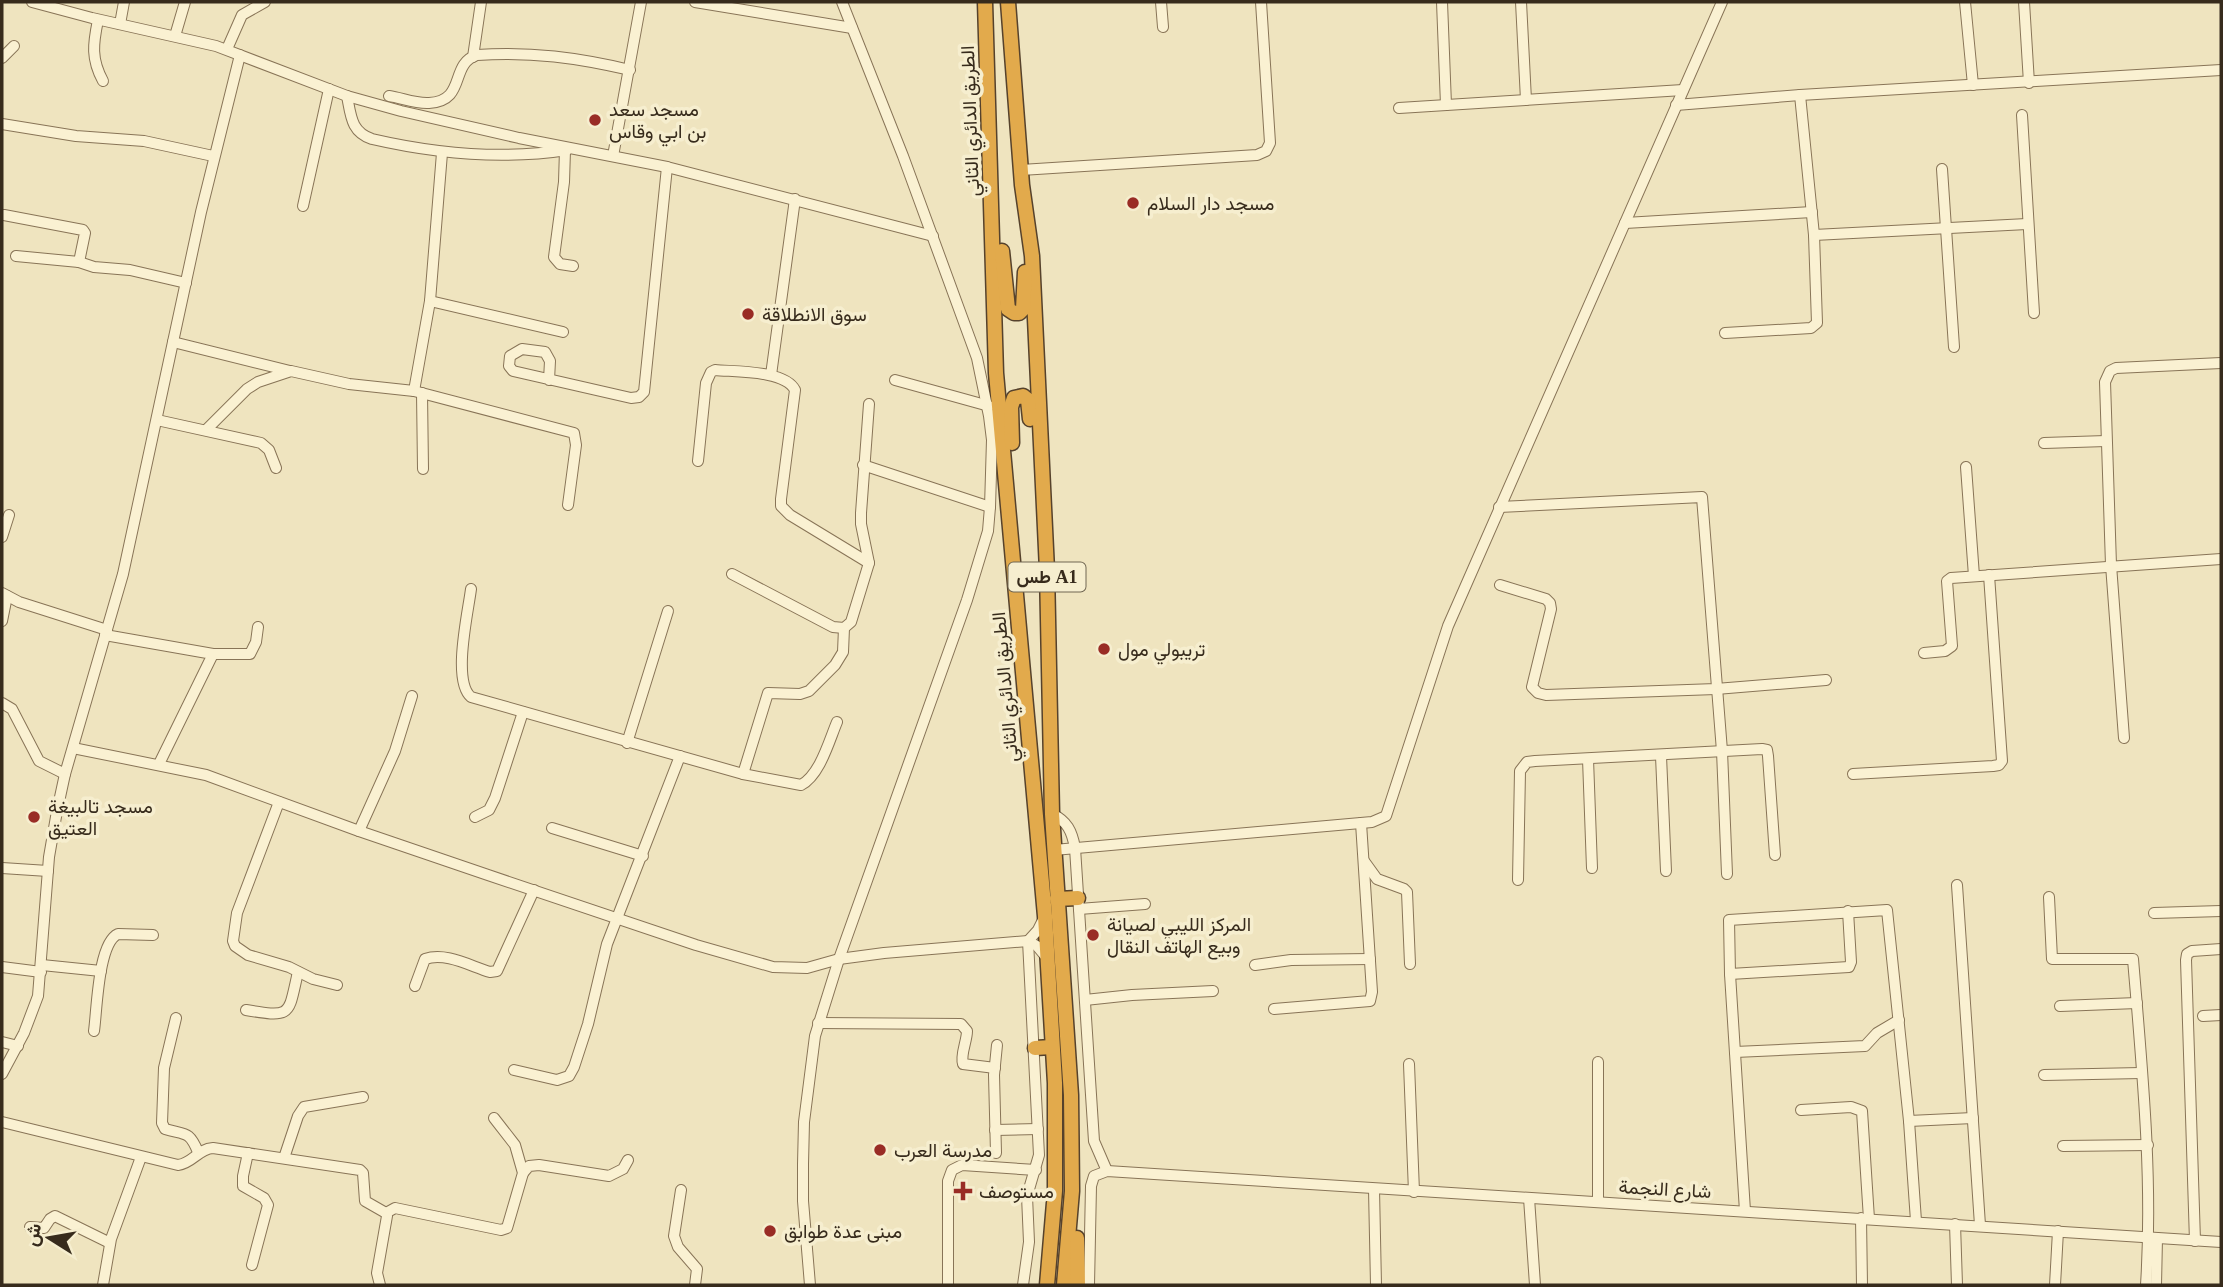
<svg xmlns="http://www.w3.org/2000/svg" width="2223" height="1287" font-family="'Times New Roman',Vazirmatn,serif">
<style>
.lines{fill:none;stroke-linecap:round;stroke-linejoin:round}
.minor-casing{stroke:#887457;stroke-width:12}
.highway-casing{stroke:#56422c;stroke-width:17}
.minor{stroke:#faf1d2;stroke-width:10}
.highway{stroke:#e2aa4c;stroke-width:14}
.poi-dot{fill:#992c25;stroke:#f6eecf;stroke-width:2.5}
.labels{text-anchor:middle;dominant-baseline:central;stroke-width:7;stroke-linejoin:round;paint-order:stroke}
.shield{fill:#f6eecf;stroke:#706652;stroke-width:2}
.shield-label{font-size:18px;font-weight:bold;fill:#372b1c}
.poi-label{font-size:19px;fill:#372b1c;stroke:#f6eecf;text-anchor:start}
.street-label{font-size:19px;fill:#372b1c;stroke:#f6eecf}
</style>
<rect width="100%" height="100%" fill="#efe4bf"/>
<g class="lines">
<g class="minor-casing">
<g id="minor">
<polyline points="32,2 92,18 216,46 347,96 401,111 519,138 667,167 933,236"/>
<polyline points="695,2 852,28"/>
<polyline points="1161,2 1163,27"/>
<polyline points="1442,2 1446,105"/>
<polyline points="1521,2 1526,100"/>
<polyline points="1965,2 1973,85"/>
<polyline points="2024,2 2029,83"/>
<path d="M98,20C93,44 91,59 103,81"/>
<polyline points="120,24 124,2"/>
<polyline points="175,36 185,2"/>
<polyline points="227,49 242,15 265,2"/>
<polyline points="473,57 481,2"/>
<polyline points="2,58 14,46"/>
<path d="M347,96C351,116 351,132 372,139C437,154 501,160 567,150"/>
<path d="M389,96C402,98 416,104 429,103C467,101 449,64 477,55C530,51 579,58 630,70"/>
<polyline points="1676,105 1800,95 2221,70"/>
<polyline points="1399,108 1683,90"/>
<polyline points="2022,115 2034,313"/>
<polyline points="2,124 76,136 144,141 213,156"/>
<polyline points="565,150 564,182 554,257 560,264 573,266"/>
<polyline points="613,156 641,2"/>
<polyline points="1942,169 1954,347"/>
<polyline points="1021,170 1257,155 1266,151 1270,143 1261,2"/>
<polyline points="303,206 329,89"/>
<polyline points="4,215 83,230 85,233 79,262"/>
<polyline points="1625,223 1812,212"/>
<polyline points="1814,235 2027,224"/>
<polyline points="16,256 79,262 94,267 130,270 186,283"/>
<polyline points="430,301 563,332"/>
<polyline points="1725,333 1811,328 1817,323 1814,235 1800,95"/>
<polyline points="173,342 290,371"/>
<polyline points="771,375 795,199"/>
<polyline points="549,380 550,361 545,352 522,349 510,356 509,366 513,371 631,398 639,397 644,392 667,167"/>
<polyline points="895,380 989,406"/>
<polyline points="414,391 430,301 442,153"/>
<polyline points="422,393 423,469"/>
<polyline points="157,420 261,443 269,450 276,468"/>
<polyline points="206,430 247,389 258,382 291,371 349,384 414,391 574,433 576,445 568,505"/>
<polyline points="2044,443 2106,441"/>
<path d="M698,461L706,383L711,372L715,370C735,372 785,370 795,390L781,499V506L790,515L869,563"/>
<polyline points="863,465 990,507"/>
<polyline points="1966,467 1974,576"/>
<polyline points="1499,507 1702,497 1722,751 1727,874"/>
<polyline points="2,537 9,515"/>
<polyline points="732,574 833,627 844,628"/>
<polyline points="1500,585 1546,599 1550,603 1551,609 1532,687 1538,693 1546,695 1716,689 1826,680"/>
<path d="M471,589C468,613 452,681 471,697L743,774L801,785C820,775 829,741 837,722"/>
<polyline points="2,593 19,602 107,630"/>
<polyline points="2,621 7,596"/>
<polyline points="105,635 213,654 159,764"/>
<polyline points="1924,653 1945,651 1952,646 1947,581 1951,578 2221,559"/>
<polyline points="213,654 250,654 256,642 258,627"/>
<polyline points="2,703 12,709 39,761 65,774"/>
<polyline points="2124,738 2111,565 2105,382 2110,371 2116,368 2221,363"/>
<polyline points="627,743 668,611"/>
<polyline points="73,748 206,775 359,831 488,875 696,945 773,967 807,968 839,959 884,953 1028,941 1037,946 1047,958"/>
<polyline points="1661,756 1666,871"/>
<polyline points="1588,759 1592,868"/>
<polyline points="743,774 768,693 800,694 809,691 835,665 843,652 844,628 851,622 869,563 861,524 861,513 869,404"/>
<polyline points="1853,774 1993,766 1999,765 2002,761 1989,575"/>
<polyline points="279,802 237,913 233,941 235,946 248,955 289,967 313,979 337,985"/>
<path d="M1052,814C1067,821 1072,831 1075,848L1094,1141L1107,1171"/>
<polyline points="475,817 489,810 495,798 523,712"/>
<polyline points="552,828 643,856"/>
<polyline points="359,831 395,751 412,696"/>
<polyline points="1054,850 1372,822 1386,816 1448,626 1722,2"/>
<polyline points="1364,861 1377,879 1404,889 1407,892 1410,964"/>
<polyline points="2,868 48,871"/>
<polyline points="1518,880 1520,771 1527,762 1535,761 1762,749 1767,750 1768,756 1775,855"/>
<polyline points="1957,885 1980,1225"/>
<path d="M2049,897L2052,959H2133C2142,1068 2153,1177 2146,1285"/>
<polyline points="1079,909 1145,904"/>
<polyline points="2154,913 2221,911"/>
<polyline points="42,965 101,971"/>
<polyline points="1255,965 1291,960 1370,959"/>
<polyline points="2,967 41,972"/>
<polyline points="1730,974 1849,967 1851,962 1848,911"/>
<path d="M415,986L425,959C446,952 470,966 490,972L497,971L534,890"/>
<polyline points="1085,1000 1132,995 1213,991"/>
<polyline points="2060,1006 2137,1003"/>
<polyline points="1274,1009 1370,1001 1372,992 1361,823"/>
<path d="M246,1010C293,1018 288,1015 298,972"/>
<polyline points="2203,1016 2221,1015"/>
<path d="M176,1018L164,1068L162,1123L165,1129C185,1135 189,1130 198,1152"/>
<path d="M818,1023L961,1024L967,1031C967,1041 960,1055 963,1064L995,1068"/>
<path d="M94,1031C97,1010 98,943 118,934L153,935"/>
<polyline points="2,1042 18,1046"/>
<polyline points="1735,1052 1865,1046 1877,1033 1899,1020"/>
<polyline points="1598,1062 1598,1202"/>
<polyline points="1409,1064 1414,1192"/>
<polyline points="514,1070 557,1080 569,1076 574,1067 588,1024 607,944 680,756"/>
<polyline points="2,1074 24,1033 38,996 49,857 57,811 65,774 123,574 201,212 240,55"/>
<polyline points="2044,1075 2141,1073"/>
<polyline points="1801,1110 1851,1107 1862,1111 1869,1219"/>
<polyline points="1909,1121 1973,1118"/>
<path d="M2,1122L178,1165C193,1163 198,1149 213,1148L360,1170L363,1173L365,1201L386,1213L387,1216L377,1273L380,1285"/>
<polyline points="995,1130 1038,1129"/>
<polyline points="2063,1146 2148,1145"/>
<polyline points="248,1153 243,1176 243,1186 264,1198 268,1205 252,1265"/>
<polyline points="996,1153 994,1075 997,1045"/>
<polyline points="284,1158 298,1116 304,1107 363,1097"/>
<polyline points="523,1173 529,1166 539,1165 609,1176 623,1169 628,1160"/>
<polyline points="1374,1189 1376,1285"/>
<polyline points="681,1190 674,1236 678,1247 697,1269 695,1285"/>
<polyline points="1529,1198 1535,1285"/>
<polyline points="1745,1211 1730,974 1729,920 1887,910 1909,1121 1916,1221"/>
<polyline points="386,1213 395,1208 501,1230 507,1228 523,1173 515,1145 494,1118"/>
<polyline points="1861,1218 1862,1285"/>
<polyline points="1955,1224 1957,1285"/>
<polyline points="30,1227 44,1228 50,1219 55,1216 110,1243"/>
<polyline points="2195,1241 2186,960 2187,954 2192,951 2221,949"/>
<polyline points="103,1285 111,1239 141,1157"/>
<polyline points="810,1285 803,1201 803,1164 804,1122 815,1036 839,959 967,600 988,531 990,507 992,440 989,416 977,358 903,156 842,2"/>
<polyline points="948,1285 948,1181 952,1170 962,1165 1036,1170"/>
<polyline points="1023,1285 1029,1242 1027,1196 1039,1155 1028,941 1038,930 1045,916"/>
<polyline points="1089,1285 1091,1186 1094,1176 1107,1171 2221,1242"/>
<polyline points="2055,1285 2058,1231"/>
<polyline points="2156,1285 2157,1238"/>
</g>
</g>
<g class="highway-casing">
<g id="highway">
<polyline points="985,2 996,373 1045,916 1055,1083 1055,1191 1047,1285"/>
<polyline points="1008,2 1022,185 1032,256 1047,570 1052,814 1071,1095 1072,1191 1064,1285"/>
<polyline points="1002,251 1008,309 1014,313 1019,313 1023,309 1025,272"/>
<polyline points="1012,443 1011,407 1014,398 1023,396 1028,400 1030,419"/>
<polyline points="1057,899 1078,898"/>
<polyline points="1035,1048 1052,1047"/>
<polyline points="1077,1238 1078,1285"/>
</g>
</g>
<use href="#minor" class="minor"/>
<use href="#highway" class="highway"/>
</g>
<g class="poi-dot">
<circle cx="595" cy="120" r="7"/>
<circle cx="1133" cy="203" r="7"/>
<circle cx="748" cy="314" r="7"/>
<circle cx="1104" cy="649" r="7"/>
<circle cx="34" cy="817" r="7"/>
<circle cx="1093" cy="935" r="7"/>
<circle cx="880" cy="1150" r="7"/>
<path d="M959.5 1180.5h7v7h7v7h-7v7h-7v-7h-7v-7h7z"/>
<circle cx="770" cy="1231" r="7"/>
</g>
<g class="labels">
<rect class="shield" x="1008.5" y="562.5" width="77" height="29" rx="5"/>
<g class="shield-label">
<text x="1047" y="577">طس A1</text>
</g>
<g class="poi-label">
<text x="609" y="109">مسجد سعد<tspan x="609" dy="22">بن ابي وقاس</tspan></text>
<text x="1147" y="203">مسجد دار السلام</text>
<text x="762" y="314">سوق الانطلاقة</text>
<text x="1118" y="649">تريبولي مول</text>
<text x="48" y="806">مسجد تالبيغة<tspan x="48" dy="22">العتيق</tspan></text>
<text x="1107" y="924">المركز الليبي لصيانة<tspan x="1107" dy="22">وبيع الهاتف النقال</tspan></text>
<text x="894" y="1150">مدرسة العرب</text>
<text x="979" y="1191">مستوصف</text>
<text x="784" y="1231">مبنى عدة طوابق</text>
</g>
<g class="street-label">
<text transform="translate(970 121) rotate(-92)">الطريق الدائري الثاني</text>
<text transform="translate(1005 687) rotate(-95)">الطريق الدائري الثاني</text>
<text transform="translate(1665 1189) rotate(3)">شارع النجمة</text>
</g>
</g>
<rect width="2223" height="1287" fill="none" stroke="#372b1c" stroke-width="7"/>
<g transform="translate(49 1238) rotate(281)" stroke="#f6eecf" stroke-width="5" paint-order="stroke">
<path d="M0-5L12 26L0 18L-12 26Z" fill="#372b1c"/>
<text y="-10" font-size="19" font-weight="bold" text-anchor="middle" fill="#372b1c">ش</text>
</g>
</svg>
